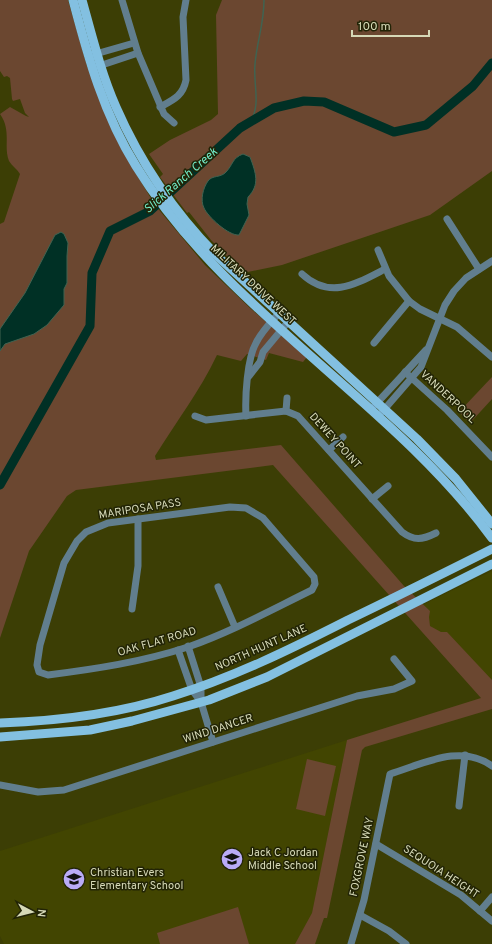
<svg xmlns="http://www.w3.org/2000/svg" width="492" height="944" font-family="Overpass,sans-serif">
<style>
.built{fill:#424501}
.green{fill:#6b4730}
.water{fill:#003025;stroke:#406351}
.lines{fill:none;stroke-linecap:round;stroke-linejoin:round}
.stream{stroke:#406351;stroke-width:1.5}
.river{stroke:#003025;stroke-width:9}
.minor{stroke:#617e8e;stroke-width:7}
.major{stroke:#83c0e1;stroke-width:9}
.labels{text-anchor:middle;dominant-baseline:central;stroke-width:3;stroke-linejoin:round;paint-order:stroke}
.street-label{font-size:11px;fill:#d6d9b7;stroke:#222406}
.poi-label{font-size:11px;fill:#d6d9b7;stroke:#222406;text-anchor:start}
.water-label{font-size:12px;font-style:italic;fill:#72ecc9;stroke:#222406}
</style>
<rect width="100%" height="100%" fill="#3c3e05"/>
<g class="built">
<polygon points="492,571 492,691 430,626 428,617 420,606"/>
<polygon points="347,740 312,914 295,944 4,944 0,936 0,851"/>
</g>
<g class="green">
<path d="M0,0H68L87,66L132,167L155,205L205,265L250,308L307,357L303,362L269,353L266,360L247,354L241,361L217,355C200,391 176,422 155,456L156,460L281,445L404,586L430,611L429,617L430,626L441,632H447L492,680V709L365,747L362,750L327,918H324L315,944H295L312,913L347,740L481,698L273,465L76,490L67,496L29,551L0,638V224L4,222L20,174C17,169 12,166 9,161C3,146 12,131 0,114L10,107L26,116L29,117L25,113L20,99L13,101L12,99L10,78L7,76L4,77L0,71Z"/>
<polygon points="222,0 492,0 492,171 430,215 282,265 243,273 211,240 189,212 187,213 160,177 163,174 149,154 170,140 211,120 218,114 216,15"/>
<polygon points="492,377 492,399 470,423 459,412"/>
<polygon points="307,759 336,766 325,816 296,809"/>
<polygon points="238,907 249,944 160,944 157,933"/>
</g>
<g class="water">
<path d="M243,154L250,157C256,173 260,185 248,197L247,204L249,215L239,235C229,236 208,217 204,208C200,200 203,188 208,181C212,175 221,178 226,172C233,165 232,158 243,154Z"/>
<polygon points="61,232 64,234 68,243 67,256 67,283 64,289 64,305 47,325 34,334 5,344 0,351 0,329 25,293 55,235"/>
</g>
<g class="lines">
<path class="stream" d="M251,121C261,103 253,84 255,64C257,41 264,24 264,0"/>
<polyline class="river" points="0,485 90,326 92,273 110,231 150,211 240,128 274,108 304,101 324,102 394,132 426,125 473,86 492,63"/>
<g class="minor">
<polyline points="122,0 138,53 164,114 174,123"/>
<polyline points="92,55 134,43"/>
<polyline points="96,67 138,53"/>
<path d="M160,107C173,100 183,96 186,80L183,17L186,0"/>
<polyline points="447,219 479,269"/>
<polyline points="378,250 389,276 409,301 420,309 457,327 492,357"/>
<path d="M302,274C330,300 356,284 385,269"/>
<polyline points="374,343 409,301"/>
<polyline points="405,372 447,410 492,457"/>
<polyline points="249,376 260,362 263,352 288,322"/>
<polyline points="375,405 426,350"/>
<polyline points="286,411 287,398"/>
<polyline points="382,412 421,367 445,305 454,291 466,278 492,261"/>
<path d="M195,416L206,420L286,411L298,416L402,532C414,541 422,540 436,533"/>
<path d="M246,416C245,397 247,359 256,343C261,332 271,322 279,313"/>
<polyline points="329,450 343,437"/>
<polyline points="372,499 388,486"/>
<path d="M230,507L246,508L263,518L314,577L315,584L312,590C271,610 231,632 188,647C142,662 95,669 48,675L39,672L37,665L40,645L64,563L77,541L86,532L108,523Z"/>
<polyline points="218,587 235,627"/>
<polyline points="132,609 138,566 138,519"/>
<polyline points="188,646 201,687 201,702 213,742"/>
<polyline points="178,650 192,690 201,702"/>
<polyline points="0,785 38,792 64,790 357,696 394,689 412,681 394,659"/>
<polyline points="459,806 465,755"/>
<polyline points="376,844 461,895 492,921"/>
<polyline points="480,911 492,897"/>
<polyline points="360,915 389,931 406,944"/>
<path d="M351,944L364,900L390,774C423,764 461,743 492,766"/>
</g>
<g class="major">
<path d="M73,0C88,57 104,115 136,166C227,314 390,399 492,538"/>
<path d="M82,0C92,36 101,73 116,107C140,162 174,212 216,255L417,439L456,479L492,524"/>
<path d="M0,723C58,721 118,714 173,696C234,677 291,649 348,620C396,597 444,573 492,549"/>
<polyline points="0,737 90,730 132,721 209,700 267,677 492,564"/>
</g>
</g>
<defs>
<g id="school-disc" transform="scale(1.15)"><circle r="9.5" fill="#b9abf7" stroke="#222406"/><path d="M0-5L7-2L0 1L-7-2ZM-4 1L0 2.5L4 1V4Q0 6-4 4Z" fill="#111"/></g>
</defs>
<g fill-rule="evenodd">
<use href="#school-disc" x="232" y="859"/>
<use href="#school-disc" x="74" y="879"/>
</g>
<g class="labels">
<g class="street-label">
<text transform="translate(253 285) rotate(43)">MILITARY DRIVE WEST</text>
<text transform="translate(448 397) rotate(43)">VANDERPOOL</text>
<text transform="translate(335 441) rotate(48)">DEWEY POINT</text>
<text transform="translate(140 509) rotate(-9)">MARIPOSA PASS</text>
<text transform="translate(157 642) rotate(-16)">OAK FLAT ROAD</text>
<text transform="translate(261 648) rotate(-24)">NORTH HUNT LANE</text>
<text transform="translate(218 729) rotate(-18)">WIND DANCER</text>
<text transform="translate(362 857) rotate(-78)">FOXGROVE WAY</text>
<text transform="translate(441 872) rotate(33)">SEQUOIA HEIGHT</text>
</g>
<g class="poi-label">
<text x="248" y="853">Jack C Jordan<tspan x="248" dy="13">Middle School</tspan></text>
<text x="90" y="873">Christian Evers<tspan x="90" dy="13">Elementary School</tspan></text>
</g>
<g class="water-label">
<text transform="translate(181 181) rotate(-41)">Slick Ranch Creek</text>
</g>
</g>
<g transform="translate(32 912) rotate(97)" stroke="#222406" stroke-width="3" paint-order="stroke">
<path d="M0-3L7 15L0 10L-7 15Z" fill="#d6d9b7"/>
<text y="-6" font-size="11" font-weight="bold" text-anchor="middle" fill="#d6d9b7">N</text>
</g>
<path d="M352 30v6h77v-6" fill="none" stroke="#d6d9b7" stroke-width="2"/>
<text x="358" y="30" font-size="12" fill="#d6d9b7" stroke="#222406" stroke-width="3" paint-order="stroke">100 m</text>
</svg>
